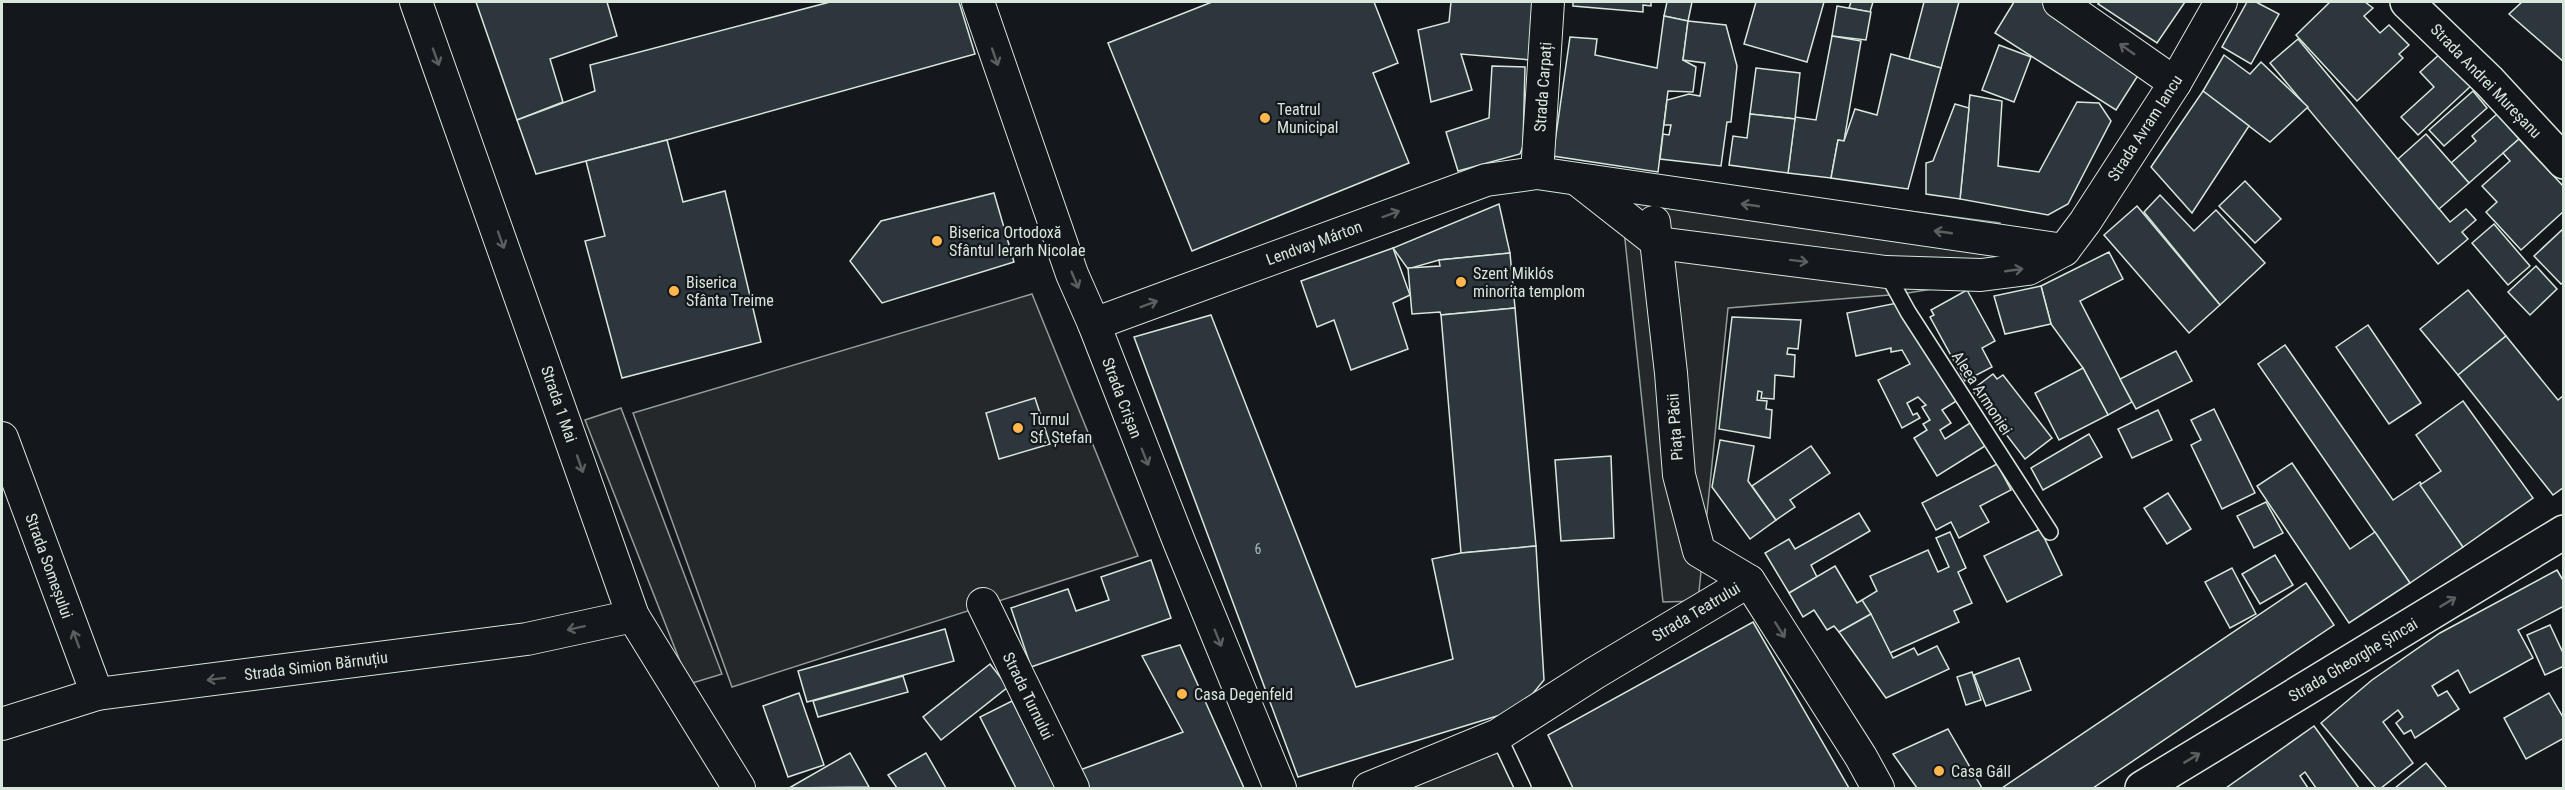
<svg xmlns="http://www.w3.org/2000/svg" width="2565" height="790" font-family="'Roboto Condensed',sans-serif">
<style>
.parking{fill:#24282b;stroke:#939e99;stroke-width:1.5}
.building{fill:#2c363c;stroke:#d8e6dc;stroke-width:1.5}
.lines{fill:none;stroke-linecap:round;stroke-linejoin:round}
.lane-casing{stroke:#d8e6dc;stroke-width:18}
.street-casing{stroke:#d8e6dc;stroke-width:34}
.secondary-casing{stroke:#d8e6dc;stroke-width:36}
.lane{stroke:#14181c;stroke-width:15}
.street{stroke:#14181c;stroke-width:32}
.secondary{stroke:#14181c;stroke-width:33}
.oneway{stroke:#59605f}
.poi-dot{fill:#ffb74d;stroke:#14181c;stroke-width:2}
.labels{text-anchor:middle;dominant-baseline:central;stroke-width:4.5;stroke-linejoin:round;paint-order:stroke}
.number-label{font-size:14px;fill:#adbab4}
.street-label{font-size:16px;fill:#d8e6dc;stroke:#14181c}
.poi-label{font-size:16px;fill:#d8e6dc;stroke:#14181c;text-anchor:start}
</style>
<rect width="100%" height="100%" fill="#14181c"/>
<g class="parking">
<polygon points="1618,173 2000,223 1991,279 1902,294 1728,308 1698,601 1663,602"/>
<polygon points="1032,294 1138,556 732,687 633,413"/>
<polygon points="621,408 722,674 689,684 585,420"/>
<polygon points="1501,749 1519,788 1400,788"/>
</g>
<g class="building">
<polygon points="476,2 607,2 617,36 550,59 563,102 517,120"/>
<polygon points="830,2 959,2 975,54 667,140 536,174 517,120 595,91 590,65"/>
<polygon points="1212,2 1374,2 1398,63 1373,73 1409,163 1192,251 1108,43"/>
<polygon points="1451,2 1535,2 1531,60 1461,54 1472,90 1431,102 1418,30 1449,22"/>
<polygon points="1573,2 1651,2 1651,6 1643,5 1643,12 1573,6"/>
<polygon points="1667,2 1692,2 1688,21 1664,16"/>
<polygon points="1756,2 1824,2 1807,62 1744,44"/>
<polygon points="1851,2 1873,2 1870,12 1849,8"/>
<polygon points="1924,2 1959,2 1941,68 1909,59"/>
<polygon points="2014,2 2043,2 2144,66 2116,110 1995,33"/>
<polygon points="2100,2 2185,2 2157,43 2098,4"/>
<polygon points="2247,2 2256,2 2279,14 2251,64 2222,47"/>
<polygon points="2330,2 2365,2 2373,8 2364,16 2380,33 2389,25 2409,45 2399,54 2403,58 2357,101 2296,35"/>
<polygon points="2522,2 2564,2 2564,62 2509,14"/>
<polygon points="1837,6 1871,12 1866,40 1832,36"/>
<polygon points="1664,16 1688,21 1683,60 1696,67 1693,92 1668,91 1658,172 1553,156 1570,37 1597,39 1595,55 1657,68"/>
<polygon points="1688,21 1726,25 1737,66 1731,122 1727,122 1721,166 1660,159 1663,134 1669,135 1671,125 1664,125 1667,100 1689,94 1700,96 1705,63 1683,60"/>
<polygon points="1832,36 1861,41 1844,141 1838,140 1831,178 1788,173 1795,117 1816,120"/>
<polygon points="2298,39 2450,222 2466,209 2476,220 2462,232 2468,239 2438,264 2270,63"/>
<polygon points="1999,45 2031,57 2014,102 1982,90"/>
<polygon points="2442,52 2472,85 2418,135 2401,117 2434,87 2420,72"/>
<polygon points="1891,54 1941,68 1908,189 1831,178 1838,140 1844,141 1855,109 1877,115"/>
<polygon points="2224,55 2250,74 2261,62 2308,107 2270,142 2203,91"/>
<polygon points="1492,66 1525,67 1523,146 1520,154 1458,171 1446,132 1489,118"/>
<polygon points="1756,68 1800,73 1795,119 1750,114"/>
<polygon points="2203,91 2249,126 2192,213 2151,167"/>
<polygon points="2473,91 2487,108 2444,146 2429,130"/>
<polygon points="1970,95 2002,101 1998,166 2039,172 2077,102 2099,103 2111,121 2068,204 2048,215 1960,199"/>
<polygon points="1955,104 1969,108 1960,199 1926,194 1926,163 1933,161"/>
<polygon points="1750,114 1795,119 1788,173 1729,165 1733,136 1747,138"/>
<polygon points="2497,114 2519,139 2469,183 2451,163 2476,141 2472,136"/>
<polygon points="2426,134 2469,183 2439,209 2398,159"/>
<polygon points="2519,139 2564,187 2564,211 2521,250 2486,212 2497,202 2482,186 2510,161 2503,153"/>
<polygon points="667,140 683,202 725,191 761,342 622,378 585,241 605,236 586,161"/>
<polygon points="2245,181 2281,219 2255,243 2219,206"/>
<polygon points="994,193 1014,262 882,303 850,261 881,221"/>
<polygon points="2160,195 2194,231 2216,210 2265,263 2220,305 2144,212"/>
<polygon points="1499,204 1510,253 1439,260 1408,269 1393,248"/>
<polygon points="2137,206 2220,305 2189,333 2104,235"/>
<polygon points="2494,224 2530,266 2508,285 2472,243"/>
<polygon points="2564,228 2564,282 2561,284 2534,256"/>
<polygon points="1393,248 1410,295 1393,303 1408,349 1351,370 1334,320 1317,327 1301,281"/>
<polygon points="2109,252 2123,279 2080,301 2132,402 2108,415 2083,368 2051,324 2041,286"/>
<polygon points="1510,253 1515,308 1441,315 1440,312 1412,314 1408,268 1440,266 1439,260"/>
<polygon points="2536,266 2557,289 2530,315 2508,292"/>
<polygon points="2041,286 2051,324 2005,334 1994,296"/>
<polygon points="1967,290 1995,341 1982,348 1992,367 1965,381 1930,317 1934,315 1931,310"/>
<polygon points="2468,290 2506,336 2458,375 2420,329"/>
<polygon points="1897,303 1958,400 1942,410 1951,423 1940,430 1945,439 1970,423 1985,446 1937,476 1914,438 1927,430 1923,424 1930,420 1922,407 1926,405 1918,397 1907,403 1913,415 1917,413 1920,418 1902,428 1878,380 1910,364 1902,350 1891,352 1891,348 1856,356 1847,313"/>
<polygon points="1515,308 1536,546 1461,553 1441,315"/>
<polygon points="1211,315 1356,687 1453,659 1432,559 1461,553 1536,546 1544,680 1520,709 1298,777 1134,337"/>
<polygon points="1732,317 1801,320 1798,349 1788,348 1787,354 1795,355 1794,377 1775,375 1774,399 1761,398 1762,392 1758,391 1757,400 1767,401 1766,409 1772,410 1770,438 1719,429"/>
<polygon points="2368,325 2421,403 2389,424 2336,347"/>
<polygon points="2506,336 2558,400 2564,395 2564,487 2553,495 2458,375"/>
<polygon points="2285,345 2393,500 2420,482 2463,547 2410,583 2258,364"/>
<polygon points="2176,351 2192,381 2136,409 2120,379"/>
<polygon points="2083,368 2108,415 2059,440 2035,393"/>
<polygon points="1993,374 1997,379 2003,375 2052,438 2025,459 1972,390"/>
<polygon points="1035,398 1050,444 999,459 986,413"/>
<polygon points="2463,401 2533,498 2463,547 2420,485 2441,471 2416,435"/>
<polygon points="2214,409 2255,493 2222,509 2191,445 2201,440 2191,420"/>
<polygon points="2158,410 2172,440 2132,458 2118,429"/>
<polygon points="2089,434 2102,457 2043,490 2031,468"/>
<polygon points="1720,440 1754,446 1748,481 1776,520 1750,539 1712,487"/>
<polygon points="1811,446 1830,473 1790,500 1795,507 1776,520 1752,486"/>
<polygon points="1611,456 1614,538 1561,541 1555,460"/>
<polygon points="2292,463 2350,549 2375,532 2410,583 2349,623 2257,486"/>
<polygon points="1997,464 2011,490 1980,506 1989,522 1959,538 1951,522 1936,530 1922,503"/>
<polygon points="2168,493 2191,529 2167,544 2144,508"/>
<polygon points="2266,502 2283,533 2254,548 2237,516"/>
<polygon points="1859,513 1870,531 1811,565 1817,577 1789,593 1765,553 1789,539 1795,549"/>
<polygon points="2040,529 2062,575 2007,602 1984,556"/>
<polygon points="1950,532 1966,568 1958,572 1972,603 1954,611 1959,622 1890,653 1862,600 1877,591 1870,576 1928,550 1938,572 1949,567 1936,538"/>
<polygon points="2275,555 2293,585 2260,604 2242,574"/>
<polygon points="1151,560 1171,618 1031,667 1011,608 1068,589 1076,611 1109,600 1101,577"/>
<polygon points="1835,566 1857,603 1862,600 1871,614 1839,632 1834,626 1827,630 1814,610 1803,617 1789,593"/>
<polygon points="2232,568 2256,614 2230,628 2205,582"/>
<polygon points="2557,570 2564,582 2564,606 2518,630 2533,658 2470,693 2458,670 2432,686 2438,696 2447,691 2459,709 2415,738 2411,730 2404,734 2396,723 2403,717 2398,710 2383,722 2413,763 2381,788 2376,788 2321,723 2372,680 2440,633"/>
<polygon points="2306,583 2334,625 2093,788 2002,788"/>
<polygon points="1871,614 1893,658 1914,648 1918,655 1937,646 1949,669 1886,698 1839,632"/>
<polygon points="1753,622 1849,788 1573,788 1548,735"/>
<polygon points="2550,625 2564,655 2564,666 2545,675 2527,635"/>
<polygon points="945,629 954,661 807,702 798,671"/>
<polygon points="1180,645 1244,788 1089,788 1080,770 1183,732 1142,656"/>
<polygon points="2019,658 2031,690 1986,706 1974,675"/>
<polygon points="990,664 1008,687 941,740 923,717"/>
<polygon points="1972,672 1981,700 1966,705 1957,677"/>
<polygon points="903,676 908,692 818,717 813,701"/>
<polygon points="799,693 824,765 788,777 763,706"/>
<polygon points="2549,693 2564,719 2564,738 2526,759 2504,718"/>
<polygon points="1012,701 1056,788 1016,788 980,717"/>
<polygon points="2314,726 2359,788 2316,788 2305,772 2300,776 2308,788 2226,788"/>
<polygon points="1948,729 1982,788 1917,788 1893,754"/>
<polygon points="850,753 869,787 789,788"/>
<polygon points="926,753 946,788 897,788 888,775"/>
<polygon points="2426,763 2447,788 2395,788"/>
</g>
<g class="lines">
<g class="lane-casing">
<g id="lane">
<polyline points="1886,272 1908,312 2050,532"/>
<polyline points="1498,735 1523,788"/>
</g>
</g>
<g class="street-casing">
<g id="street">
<polyline points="416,2 633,616 739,788"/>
<polyline points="978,2 1072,274 1094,324 1180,544 1280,788"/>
<polyline points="2059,2 2175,83"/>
<polyline points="1537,173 1548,2"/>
<polyline points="1579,181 1658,243 1886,272 1981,275 2028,269 2064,250 2085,222 2175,83 2221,2"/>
<polyline points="1654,222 1671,373 1679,475 1699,551 1749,581 1861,757 1878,788"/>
<polyline points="1094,324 1486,180 1537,173 2064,250"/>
<polyline points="2,438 97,694"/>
<polyline points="983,604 1073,788"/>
<polyline points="2,724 97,694 527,639 633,616"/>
<polyline points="1369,788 1498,735 1595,673 1749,581"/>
</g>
</g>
<g class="secondary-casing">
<g id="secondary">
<polyline points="2407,2 2489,81 2564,162"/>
<polyline points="2142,788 2564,532"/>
</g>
</g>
<use href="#lane" class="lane"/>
<use href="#street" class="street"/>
<use href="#secondary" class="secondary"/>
</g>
<defs><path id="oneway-shaft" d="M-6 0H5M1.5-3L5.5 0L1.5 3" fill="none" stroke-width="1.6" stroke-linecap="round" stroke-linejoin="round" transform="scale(1.5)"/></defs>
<g class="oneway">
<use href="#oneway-shaft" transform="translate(2127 49) rotate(-145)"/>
<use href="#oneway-shaft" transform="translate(436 57) rotate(70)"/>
<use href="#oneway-shaft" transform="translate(995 57) rotate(71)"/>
<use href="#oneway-shaft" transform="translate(1750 205) rotate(-172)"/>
<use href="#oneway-shaft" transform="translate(1391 214) rotate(-20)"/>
<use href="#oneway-shaft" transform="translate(1943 232) rotate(-172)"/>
<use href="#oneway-shaft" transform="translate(501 240) rotate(70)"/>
<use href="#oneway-shaft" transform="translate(1799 261) rotate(7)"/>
<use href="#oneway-shaft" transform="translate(2014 270) rotate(-8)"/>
<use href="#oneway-shaft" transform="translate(1075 280) rotate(67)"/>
<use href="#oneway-shaft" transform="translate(1149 304) rotate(-20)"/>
<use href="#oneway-shaft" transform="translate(1145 457) rotate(68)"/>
<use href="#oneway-shaft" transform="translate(580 464) rotate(71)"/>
<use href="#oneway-shaft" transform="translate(2448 602) rotate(-31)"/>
<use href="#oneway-shaft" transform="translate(576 628) rotate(168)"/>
<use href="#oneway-shaft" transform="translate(1780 630) rotate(58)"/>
<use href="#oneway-shaft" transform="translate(1218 638) rotate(68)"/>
<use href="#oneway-shaft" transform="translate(76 639) rotate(-110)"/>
<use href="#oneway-shaft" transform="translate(216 679) rotate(173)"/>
<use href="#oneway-shaft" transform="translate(2192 758) rotate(-31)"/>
</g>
<g class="poi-dot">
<circle cx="1265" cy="118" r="6"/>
<circle cx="937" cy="241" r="6"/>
<circle cx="1461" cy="282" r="6"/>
<circle cx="674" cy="291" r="6"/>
<circle cx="1018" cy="428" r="6"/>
<circle cx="1182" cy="694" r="6"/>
<circle cx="1939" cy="771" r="6"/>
</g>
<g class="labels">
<g class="number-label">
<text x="1258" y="549">6</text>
</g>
<g class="street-label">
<text transform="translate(2486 81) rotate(46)">Strada Andrei Mureșanu</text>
<text transform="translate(1543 87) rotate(-86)">Strada Carpați</text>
<text transform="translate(2145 128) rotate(-57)">Strada Avram Iancu</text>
<text transform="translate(1314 243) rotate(-20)">Lendvay Márton</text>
<text transform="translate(1982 393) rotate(57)">Aleea Armoniei</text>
<text transform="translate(1122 398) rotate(69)">Strada Crișan</text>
<text transform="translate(559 404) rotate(71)">Strada 1 Mai</text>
<text transform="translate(1675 427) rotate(-94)">Piața Păcii</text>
<text transform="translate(49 566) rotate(70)">Strada Someșului</text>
<text transform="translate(1696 612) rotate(-31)">Strada Teatrului</text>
<text transform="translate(2353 660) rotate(-31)">Strada Gheorghe Șincai</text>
<text transform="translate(316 666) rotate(-7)">Strada Simion Bărnuțiu</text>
<text transform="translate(1028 696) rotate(64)">Strada Turnului</text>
</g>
<g class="poi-label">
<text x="1277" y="109">Teatrul<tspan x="1277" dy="18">Municipal</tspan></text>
<text x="949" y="232">Biserica Ortodoxă<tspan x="949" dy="18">Sfântul Ierarh Nicolae</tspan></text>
<text x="1473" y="273">Szent Miklós<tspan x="1473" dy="18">minorita templom</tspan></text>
<text x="686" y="282">Biserica<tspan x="686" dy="18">Sfânta Treime</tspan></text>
<text x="1030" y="419">Turnul<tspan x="1030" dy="18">Sf. Ștefan</tspan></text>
<text x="1194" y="694">Casa Degenfeld</text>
<text x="1951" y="771">Casa Gáll</text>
</g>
</g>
<rect width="2565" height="790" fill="none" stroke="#d8e6dc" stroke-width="6"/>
</svg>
